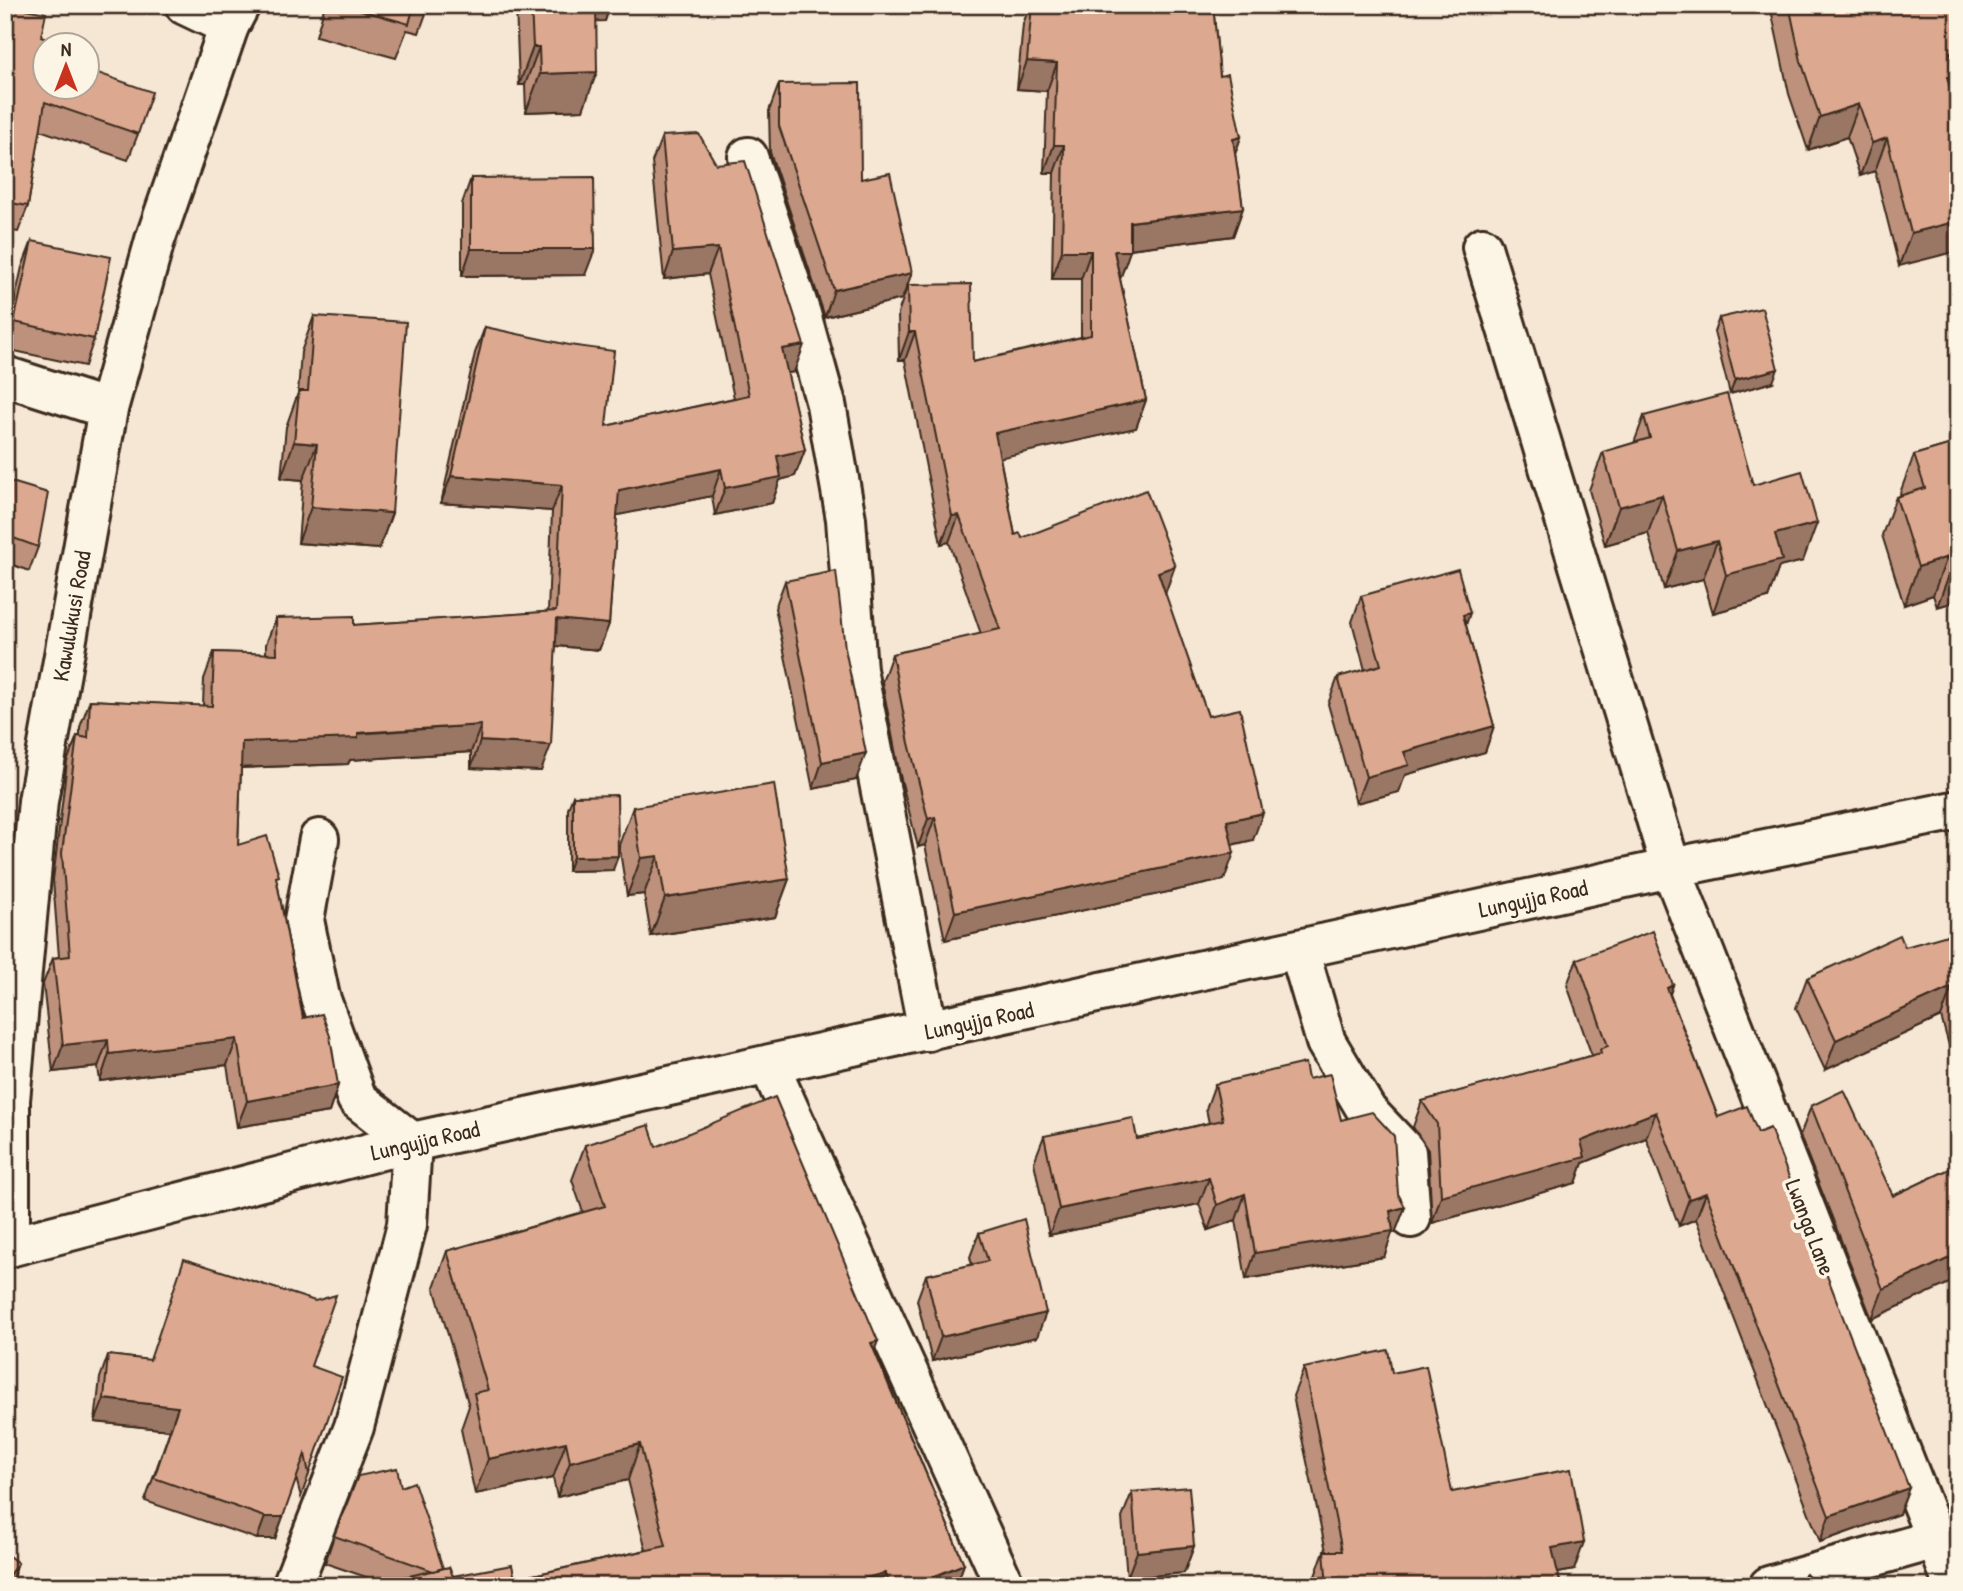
<svg xmlns="http://www.w3.org/2000/svg" width="1963" height="1591" font-family="'Patrick Hand',sans-serif">
<style>
.lines{fill:none;stroke-linecap:round;stroke-linejoin:round}
.minor-casing{stroke:#3b2a1e;stroke-width:44}
.tertiary-casing{stroke:#3b2a1e;stroke-width:44}
.minor{stroke:#fcf5e5;stroke-width:38}
.tertiary{stroke:#fcf5e5;stroke-width:38}
.wall{fill:#bd917c;stroke:#3b2a1e;stroke-width:2}
.shaded-wall{fill:#9a7665;stroke:#3b2a1e;stroke-width:2}
.building{fill:#dca990;stroke:#3b2a1e;stroke-width:2}
.labels{text-anchor:middle;dominant-baseline:central;stroke-width:7;stroke-linejoin:round;paint-order:stroke}
.street-label{font-size:23px;fill:#3b2a1e;stroke:#fcf5e5}
</style>
<rect width="100%" height="100%" fill="#f6e6d4"/>
<filter id="ink" filterUnits="userSpaceOnUse"><feTurbulence type="fractalNoise" baseFrequency=".0143" numOctaves="2"/><feDisplacementMap in="SourceGraphic" scale="14" xChannelSelector="R" yChannelSelector="G"/><feConvolveMatrix kernelMatrix="1 2 1 2 8 2 1 2 1" color-interpolation-filters="sRGB"/></filter>
<g filter="url(#ink)">
<g class="lines">
<g class="minor-casing">
<g id="minor">
<polyline points="185,5 229,26"/>
<polyline points="748,157 801,314 826,404 846,519 857,670 928,1031"/>
<polyline points="1482,247 1671,868 1954,1586"/>
<polyline points="5,376 108,409"/>
<polyline points="1299,950 1326,1042 1367,1111 1406,1152 1411,1218"/>
<polyline points="769,1065 1005,1586"/>
<polyline points="10,1247 10,1100 38,801 108,409 155,240 229,26 240,5"/>
<polyline points="292,1586 354,1427 407,1225 412,1142 357,1099 320,997 304,920 319,839"/>
<polyline points="1769,1586 1933,1540"/>
</g>
</g>
<g class="tertiary-casing">
<polyline id="tertiary" points="5,1248 412,1142 1671,868 1958,810"/>
</g>
<use href="#minor" class="minor"/>
<use href="#tertiary" class="tertiary"/>
</g>
<g class="wall">
<polygon points="5,5 41,37 92,71 138,134 128,160 40,130 28,206 18,232 5,230"/>
<polygon points="325,5 429,5 419,33 407,30 396,58 316,36"/>
<polygon points="516,5 610,5 605,21 596,21 583,110 526,112 525,85 519,85"/>
<polygon points="1030,5 1213,5 1220,76 1241,137 1235,154 1243,208 1233,236 1130,249 1120,279 1146,400 1136,428 1000,457 1015,535 1165,594 1208,716 1253,840 1232,845 1224,880 945,940 925,845 918,847 899,771 882,682 892,654 981,634 949,542 941,544 905,360 899,360 898,313 908,285 973,362 1081,337 1081,279 1052,279 1054,173 1044,173 1047,91 1017,89 1023,24"/>
<polygon points="1770,5 1958,5 1953,82 1951,89 1958,117 1899,266 1875,171 1860,176 1847,137 1808,150 1789,94"/>
<polygon points="779,84 861,179 902,299 825,317 770,152 769,111"/>
<polygon points="662,136 794,372 787,373 805,450 795,476 780,480 772,503 715,515 712,496 617,515 609,624 599,650 556,646 541,771 471,768 471,752 350,760 348,764 241,768 238,845 277,882 303,1018 338,1085 329,1112 237,1127 227,1065 100,1081 98,1067 53,1072 43,984 53,958 59,957 53,880 67,762 77,736 80,736 80,727 90,700 203,706 204,679 214,652 266,654 266,644 276,618 354,625 548,612 552,511 441,503 475,353 485,327 606,426 734,398 708,274 664,279 652,162"/>
<polygon points="471,178 585,275 462,276 462,204"/>
<polygon points="32,241 94,339 85,366 5,349 5,344 22,267"/>
<polygon points="314,316 392,513 379,549 298,543 303,480 281,478 286,427 298,393 301,352"/>
<polygon points="1719,318 1773,382 1730,394 1714,332"/>
<polygon points="1644,416 1753,485 1803,561 1779,567 1768,598 1713,613 1703,579 1664,589 1648,533 1605,545 1589,490 1603,452 1634,443"/>
<polygon points="1958,442 1958,601 1937,607 1933,595 1904,605 1882,535 1896,497 1901,496 1900,493 1914,455"/>
<polygon points="5,480 38,547 29,571 5,562"/>
<polygon points="785,581 856,780 813,789 775,608"/>
<polygon points="1361,596 1466,625 1494,726 1485,752 1405,775 1399,792 1356,803 1328,704 1338,677 1365,670 1352,622"/>
<polygon points="573,796 613,870 568,871 568,809"/>
<polygon points="633,807 789,879 775,917 651,936 644,894 627,896 619,845"/>
<polygon points="1958,932 1958,1077 1941,1017 1825,1070 1796,1008 1807,978"/>
<polygon points="1577,959 1673,985 1670,994 1718,1117 1899,1514 1820,1542 1696,1219 1679,1226 1646,1138 1583,1163 1576,1183 1432,1223 1428,1150 1413,1127 1422,1101 1592,1056 1567,985"/>
<polygon points="1308,1079 1398,1194 1405,1207 1395,1233 1392,1233 1384,1257 1246,1279 1236,1220 1208,1230 1199,1204 1049,1235 1034,1162 1044,1136 1137,1139 1209,1123 1206,1109 1215,1084"/>
<polygon points="1811,1106 1893,1196 1958,1165 1872,1319 1800,1136"/>
<polygon points="585,1145 656,1147 875,1351 964,1564 956,1586 365,1586 381,1582 325,1563 334,1536 401,1487 443,1568 453,1576 515,1579 646,1550 628,1480 557,1497 553,1478 475,1494 461,1429 469,1406 434,1287 447,1251 583,1212 572,1180"/>
<polygon points="979,1233 1037,1337 932,1361 917,1300 926,1275 972,1265 970,1257"/>
<polygon points="108,1355 149,1360 311,1366 309,1474 301,1497 296,1478 275,1539 257,1539 145,1501 170,1430 95,1422 100,1378"/>
<polygon points="1304,1368 1392,1373 1452,1492 1574,1570 1558,1573 1561,1586 1314,1586 1314,1579 1324,1551 1326,1551 1293,1396"/>
<polygon points="1132,1492 1194,1546 1184,1573 1127,1578 1122,1518"/>
</g>
<g class="shaded-wall">
<polygon points="588,5 610,5 605,21 582,22"/>
<polygon points="533,47 539,47 525,85 519,85"/>
<polygon points="1958,51 1958,81 1953,82 1944,107 1950,52"/>
<polygon points="1027,61 1057,63 1047,91 1017,89"/>
<polygon points="597,72 583,110 526,112 540,74"/>
<polygon points="1859,104 1847,137 1808,150 1820,117"/>
<polygon points="1241,137 1231,165 1233,139"/>
<polygon points="1887,138 1875,171 1860,176 1872,143"/>
<polygon points="1054,145 1064,145 1054,173 1044,173"/>
<polygon points="1243,208 1233,236 1120,250 1130,222"/>
<polygon points="1958,221 1958,251 1899,266 1911,233"/>
<polygon points="718,248 708,274 664,279 673,252"/>
<polygon points="471,249 595,249 585,275 462,276"/>
<polygon points="1062,251 1091,251 1081,279 1052,279"/>
<polygon points="1114,251 1130,251 1120,279"/>
<polygon points="912,273 902,299 825,317 834,290"/>
<polygon points="909,332 915,332 905,360 899,360"/>
<polygon points="804,345 794,372 772,376 782,349"/>
<polygon points="1778,369 1773,382 1730,394 1735,380"/>
<polygon points="1146,400 1136,428 985,461 995,433"/>
<polygon points="294,442 317,444 303,480 281,478"/>
<polygon points="805,450 795,476 780,480 772,503 715,515 725,488 777,456"/>
<polygon points="721,469 712,496 609,517 619,490"/>
<polygon points="451,476 562,485 552,511 441,503"/>
<polygon points="1662,495 1648,533 1605,545 1619,507"/>
<polygon points="311,507 392,513 379,549 298,543"/>
<polygon points="959,515 949,542 941,544 952,516"/>
<polygon points="1817,523 1803,561 1779,567 1768,598 1713,613 1726,575 1775,534"/>
<polygon points="1717,541 1703,579 1664,589 1678,551"/>
<polygon points="1947,557 1933,595 1904,605 1918,567"/>
<polygon points="1175,566 1165,594 1158,572"/>
<polygon points="1958,567 1958,601 1937,607 1951,569"/>
<polygon points="1470,613 1461,640 1463,615"/>
<polygon points="557,619 609,624 599,650 547,645"/>
<polygon points="481,725 471,752 350,760 348,764 232,768 242,742"/>
<polygon points="1494,726 1485,752 1405,775 1399,792 1356,803 1366,777 1404,752"/>
<polygon points="480,741 551,745 541,771 471,768"/>
<polygon points="866,753 856,780 813,789 822,762"/>
<polygon points="1263,813 1253,840 1217,848 1227,821"/>
<polygon points="935,817 925,845 918,847 928,819"/>
<polygon points="1234,853 1224,880 945,940 955,912"/>
<polygon points="618,856 613,870 568,871 573,857"/>
<polygon points="658,856 644,894 627,896 641,858"/>
<polygon points="789,879 775,917 651,936 665,898"/>
<polygon points="1673,985 1663,1012 1667,988"/>
<polygon points="1952,987 1941,1017 1825,1070 1836,1040"/>
<polygon points="237,1039 227,1065 100,1081 109,1054"/>
<polygon points="108,1040 98,1067 53,1072 63,1045"/>
<polygon points="338,1085 329,1112 237,1127 247,1101"/>
<polygon points="1656,1112 1646,1138 1583,1163 1576,1183 1432,1223 1441,1196"/>
<polygon points="1209,1178 1199,1204 1049,1235 1059,1209"/>
<polygon points="1706,1193 1696,1219 1679,1226 1689,1199"/>
<polygon points="1245,1194 1236,1220 1208,1230 1217,1205"/>
<polygon points="1405,1207 1395,1233 1392,1233 1384,1257 1246,1279 1255,1253"/>
<polygon points="1958,1254 1958,1279 1872,1319 1883,1289"/>
<polygon points="1046,1313 1037,1337 932,1361 941,1337"/>
<polygon points="878,1341 865,1376 871,1343"/>
<polygon points="104,1399 178,1407 170,1430 95,1422"/>
<polygon points="566,1442 553,1478 475,1494 488,1459"/>
<polygon points="640,1444 628,1480 557,1497 570,1462"/>
<polygon points="1909,1488 1899,1514 1820,1542 1829,1516"/>
<polygon points="265,1517 283,1517 275,1539 257,1539"/>
<polygon points="1584,1542 1574,1570 1542,1576 1552,1548"/>
<polygon points="1194,1546 1184,1573 1127,1578 1137,1552"/>
<polygon points="18,1563 10,1584 9,1586 5,1586 5,1580"/>
<polygon points="964,1564 956,1586 911,1586"/>
<polygon points="885,1573 881,1586 834,1586"/>
</g>
<g class="building">
<polygon points="5,5 46,13 41,37 66,46 46,46 46,88 88,88 88,53 97,56 92,71 152,92 138,134 45,102 28,206 5,202"/>
<polygon points="343,5 414,5 409,24"/>
<polygon points="531,5 596,5 597,72 540,74 539,47 533,47"/>
<polygon points="1032,5 1213,5 1220,76 1228,74 1241,137 1233,139 1243,208 1130,222 1130,251 1114,251 1146,400 995,433 1015,535 1020,533 1022,538 1146,490 1175,566 1158,572 1208,716 1240,709 1263,813 1227,821 1234,853 955,912 935,817 928,819 909,743 892,654 1000,629 959,515 952,516 915,332 909,332 908,285 971,284 973,362 1091,335 1091,251 1062,251 1064,145 1054,145 1057,63 1027,61"/>
<polygon points="1789,5 1958,5 1958,51 1950,52 1956,74 1947,77 1958,117 1958,221 1911,233 1887,138 1872,143 1859,104 1820,117 1801,61"/>
<polygon points="860,83 861,179 890,173 912,273 834,290 779,126 779,84"/>
<polygon points="699,134 716,164 745,161 804,345 782,349 805,450 777,456 781,477 725,488 721,469 619,490 609,624 557,619 551,745 480,741 481,725 358,733 358,738 242,742 238,845 267,836 279,876 276,877 303,1018 322,1014 330,1036 338,1085 247,1101 237,1039 109,1054 108,1040 63,1045 53,958 70,956 62,853 77,736 88,738 90,700 212,706 214,652 277,654 276,618 354,616 354,625 556,611 562,485 451,476 485,327 569,345 614,351 606,426 749,395 718,248 673,252 662,136"/>
<polygon points="594,177 595,249 471,249 471,178"/>
<polygon points="32,241 111,257 94,339 14,322"/>
<polygon points="1762,308 1778,369 1735,380 1719,318"/>
<polygon points="314,316 406,322 392,513 311,507 317,444 294,442 299,391 308,391"/>
<polygon points="1727,394 1753,485 1802,471 1817,523 1775,534 1782,560 1726,575 1717,541 1678,551 1662,495 1619,507 1603,452 1650,438 1644,416"/>
<polygon points="1958,442 1958,567 1951,569 1947,557 1918,567 1896,497 1925,488 1914,455"/>
<polygon points="5,480 48,493 38,547 5,535"/>
<polygon points="1458,569 1470,613 1463,615 1494,726 1404,752 1409,765 1366,777 1338,677 1381,665 1361,596"/>
<polygon points="836,571 845,648 866,753 822,762 785,581"/>
<polygon points="774,784 789,879 665,898 658,856 641,858 633,807"/>
<polygon points="617,795 618,856 573,857 573,796"/>
<polygon points="1653,931 1673,985 1667,988 1718,1117 1747,1106 1758,1133 1770,1128 1909,1488 1829,1516 1706,1193 1689,1199 1656,1112 1581,1141 1585,1157 1441,1196 1437,1124 1422,1101 1601,1053 1600,1049 1608,1046 1577,959"/>
<polygon points="1958,932 1958,1008 1952,987 1836,1040 1807,978 1900,935 1905,947"/>
<polygon points="1305,1063 1308,1079 1330,1074 1341,1120 1372,1112 1394,1136 1398,1194 1405,1207 1390,1211 1393,1231 1255,1253 1245,1194 1217,1205 1209,1178 1059,1209 1044,1136 1133,1118 1137,1139 1223,1120 1215,1084"/>
<polygon points="1844,1090 1893,1196 1958,1165 1958,1254 1883,1289 1811,1106"/>
<polygon points="775,1097 878,1341 871,1343 964,1564 911,1586 891,1586 885,1573 834,1586 365,1586 449,1567 453,1576 512,1565 515,1579 666,1546 640,1444 570,1462 566,1442 488,1459 474,1393 488,1390 447,1251 605,1206 585,1145 649,1125 656,1147"/>
<polygon points="1024,1219 1046,1313 941,1337 926,1275 988,1261 979,1233"/>
<polygon points="184,1259 315,1301 336,1295 311,1366 342,1377 309,1474 305,1454 283,1517 265,1517 154,1478 178,1407 104,1399 108,1355 150,1360"/>
<polygon points="1388,1350 1392,1373 1426,1366 1452,1492 1571,1469 1584,1542 1552,1548 1561,1586 1327,1586 1324,1551 1342,1551 1304,1368"/>
<polygon points="397,1468 401,1487 414,1482 443,1568 433,1571 334,1536 358,1476"/>
<polygon points="1189,1487 1194,1546 1137,1552 1132,1492"/>
<polygon points="5,1553 18,1563 5,1580"/>
<polygon points="1806,1574 1816,1586 1793,1586"/>
<polygon points="167,1577 192,1586 164,1586"/>
<polygon points="1876,1582 1879,1586 1869,1586"/>
</g>
</g>
<g class="labels">
<g class="street-label">
<text transform="translate(71 616) rotate(-80)">Kawulukusi Road</text>
<text transform="translate(1533 898) rotate(-12)">Lungujja Road</text>
<text transform="translate(979 1020) rotate(-12)">Lungujja Road</text>
<text transform="translate(425 1140) rotate(-13)">Lungujja Road</text>
<text transform="translate(1811 1227) rotate(69)">Lwanga Lane</text>
</g>
</g>
<rect width="1963" height="1591" fill="none" stroke="#fcf5e5" stroke-width="28"/>
<rect x="14" y="14" width="1935" height="1563" fill="none" stroke="#3b2a1e" stroke-width="2.5" filter="url(#ink)"/>
<g transform="translate(66 66)"><circle r="33" fill="#fcf5e5" stroke="#afa495" stroke-width="2"/>
<path d="M0-5L12 26L0 18L-12 26Z" fill="#c8321e"/>
<text y="-10" font-size="19" font-weight="bold" text-anchor="middle" fill="#3b2a1e">N</text>
</g>
</svg>
